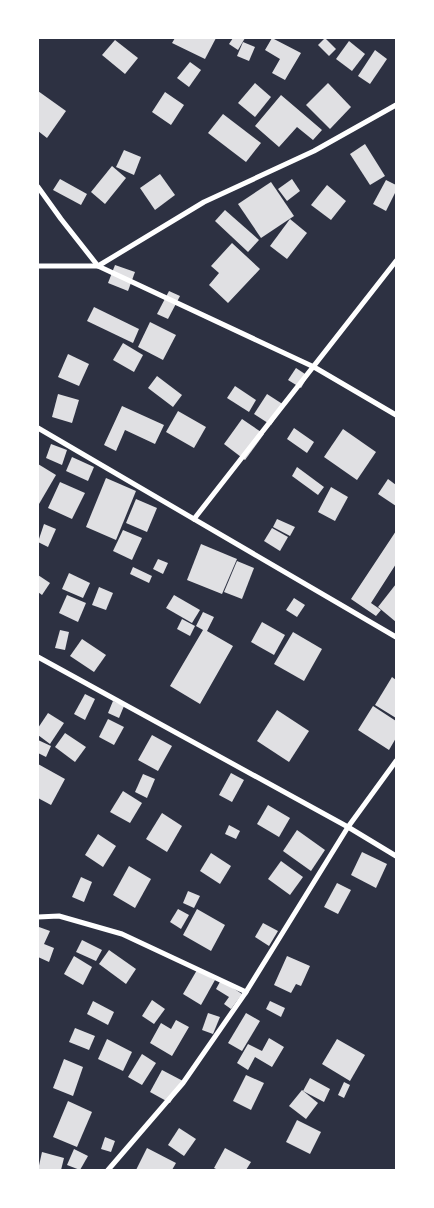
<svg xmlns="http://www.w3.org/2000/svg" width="434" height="1208" font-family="Bitter,serif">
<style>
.building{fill:#e0e0e3}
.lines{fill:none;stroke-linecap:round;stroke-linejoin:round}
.minor{stroke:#fff;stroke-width:5}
</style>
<rect width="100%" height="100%" fill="#2d3142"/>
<g class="building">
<polygon points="175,38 216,38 205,59 172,43"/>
<polygon points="233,38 245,38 238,50 229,44"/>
<polygon points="272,38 301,53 285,80 272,73 280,59 265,50"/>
<polygon points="325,38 336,49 329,56 318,45"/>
<polygon points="115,40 138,58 125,74 102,55"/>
<polygon points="349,41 365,54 352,71 336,59"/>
<polygon points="243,42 255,47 249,61 237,56"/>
<polygon points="375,50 387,59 370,84 358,76"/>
<polygon points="190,62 201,70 189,87 177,78"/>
<polygon points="255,83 271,97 255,117 238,103"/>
<polygon points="328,83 351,107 330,129 306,105"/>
<polygon points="38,91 66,111 47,138 38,131"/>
<polygon points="165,92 184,105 171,125 152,112"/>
<polygon points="281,95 322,130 313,140 297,127 279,147 255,126"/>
<polygon points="223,114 261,143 246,162 208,133"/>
<polygon points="365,144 385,176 370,185 350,154"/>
<polygon points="124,150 141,157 134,175 116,167"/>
<polygon points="112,166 126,178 105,204 91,192"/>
<polygon points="160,174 175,195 155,210 140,188"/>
<polygon points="60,179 87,194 81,205 53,190"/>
<polygon points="292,179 300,191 287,201 278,189"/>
<polygon points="386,180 396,185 396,191 386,211 373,204"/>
<polygon points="271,182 294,216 261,238 238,204"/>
<polygon points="327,185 346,201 331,220 311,205"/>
<polygon points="225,210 259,240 248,252 215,221"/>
<polygon points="290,219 307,233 287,259 270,246"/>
<polygon points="232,243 260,269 228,303 209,285 219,273 211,266"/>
<polygon points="115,265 135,272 128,291 108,283"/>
<polygon points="169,291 180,296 168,319 157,314"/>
<polygon points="94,307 139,329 133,343 87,321"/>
<polygon points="150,322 176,335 163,360 138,347"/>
<polygon points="123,343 143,355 134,372 113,360"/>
<polygon points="68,354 89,364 79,386 58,377"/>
<polygon points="296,368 308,376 301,388 288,380"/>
<polygon points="157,376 182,395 173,407 148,388"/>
<polygon points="235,386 256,400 249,412 227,398"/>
<polygon points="58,394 79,400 72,423 52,417"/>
<polygon points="267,394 284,405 271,425 254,414"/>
<polygon points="122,406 164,425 155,444 125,430 116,451 104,445"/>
<polygon points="178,411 206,427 194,448 166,432"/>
<polygon points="242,419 264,434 245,460 224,444"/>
<polygon points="294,428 314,442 307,453 287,439"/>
<polygon points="343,429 376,452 357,480 324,457"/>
<polygon points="51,444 67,450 62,465 46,458"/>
<polygon points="72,457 94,467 88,481 66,471"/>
<polygon points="38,464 56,475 39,504 38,503"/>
<polygon points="297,467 324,487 318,495 292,476"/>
<polygon points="106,478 136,491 116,540 86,527"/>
<polygon points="388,479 396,485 396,506 378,494"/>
<polygon points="60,482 85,493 72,519 48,508"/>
<polygon points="331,487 348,497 335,521 318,512"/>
<polygon points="136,499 157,508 147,532 126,523"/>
<polygon points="277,519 295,527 290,536 273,527"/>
<polygon points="44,524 56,529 48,547 38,542"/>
<polygon points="272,528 288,537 280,551 264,541"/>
<polygon points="123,530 142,538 132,560 113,551"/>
<polygon points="396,531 396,564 371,603 381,610 376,616 351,599"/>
<polygon points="201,544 237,559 222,594 187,580"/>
<polygon points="158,559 168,563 163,574 153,569"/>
<polygon points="237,561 254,568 242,599 224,592"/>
<polygon points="133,567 152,576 149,583 130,574"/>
<polygon points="69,573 90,583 83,598 62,589"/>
<polygon points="38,575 50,583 42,595 38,592"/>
<polygon points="396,584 396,622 378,607"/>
<polygon points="99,587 113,593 106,610 92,605"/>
<polygon points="67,595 86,603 78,622 59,613"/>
<polygon points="174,595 200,610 192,623 166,608"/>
<polygon points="294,598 305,605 297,617 286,610"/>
<polygon points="203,612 214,617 207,631 233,646 200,704 170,686 203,630 196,626"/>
<polygon points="182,619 195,626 190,636 177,629"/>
<polygon points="262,622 285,635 274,655 251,642"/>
<polygon points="60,630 69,632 65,650 55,648"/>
<polygon points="293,632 322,649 304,681 274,664"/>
<polygon points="82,639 106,655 94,672 70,656"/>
<polygon points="392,677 396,680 396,718 375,705"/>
<polygon points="85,694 95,699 85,720 74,714"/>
<polygon points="113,701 124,706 119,718 108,713"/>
<polygon points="373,706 396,721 396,738 389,750 358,730"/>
<polygon points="277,710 309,731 289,762 257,741"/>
<polygon points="48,713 64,723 50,744 38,735 38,728"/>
<polygon points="108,719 124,727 114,745 99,737"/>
<polygon points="65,733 86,747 75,762 55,747"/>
<polygon points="152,735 172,746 158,771 138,760"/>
<polygon points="38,740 51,746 46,757 38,753"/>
<polygon points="38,764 65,779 51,805 38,798"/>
<polygon points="231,773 244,780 232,802 219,795"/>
<polygon points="143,774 155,779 147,798 135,792"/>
<polygon points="123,791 142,803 130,823 110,812"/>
<polygon points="268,805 290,818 279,837 257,824"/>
<polygon points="162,813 182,826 167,852 146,839"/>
<polygon points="229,825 240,831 236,839 225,834"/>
<polygon points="297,830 325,850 311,871 283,851"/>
<polygon points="98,834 116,846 103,867 85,855"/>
<polygon points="362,852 387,864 376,888 351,875"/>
<polygon points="211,853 231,866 220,884 200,871"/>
<polygon points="281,861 303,877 290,895 268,879"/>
<polygon points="129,866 151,879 135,908 113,895"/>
<polygon points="81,877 92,882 84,902 72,897"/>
<polygon points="337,883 351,890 338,914 324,907"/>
<polygon points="188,891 200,896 194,908 183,903"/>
<polygon points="178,909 189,915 181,929 170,922"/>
<polygon points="197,909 225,925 211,951 183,935"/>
<polygon points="263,923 278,931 269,946 255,937"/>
<polygon points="39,927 50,931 44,944 54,948 49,962 38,957"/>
<polygon points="82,940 102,950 96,961 76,952"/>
<polygon points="109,950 136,969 126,984 99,964"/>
<polygon points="74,956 92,967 83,985 64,974"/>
<polygon points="287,956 310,966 301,986 296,984 291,993 274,985"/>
<polygon points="197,970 215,980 201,1005 183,994"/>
<polygon points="221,980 242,994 231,1009 224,1004 229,997 216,989"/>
<polygon points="152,1000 165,1009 154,1024 142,1016"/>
<polygon points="93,1001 114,1012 108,1025 87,1014"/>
<polygon points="270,1001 285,1008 281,1017 266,1009"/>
<polygon points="208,1013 220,1017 213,1034 202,1030"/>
<polygon points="246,1013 260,1021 242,1051 228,1043"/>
<polygon points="176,1020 189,1027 172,1056 150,1043 161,1023 171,1029"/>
<polygon points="75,1028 95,1036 89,1050 69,1042"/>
<polygon points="269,1038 284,1047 272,1067 255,1057 248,1070 237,1063 248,1044 262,1051"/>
<polygon points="107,1039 132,1052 123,1071 98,1059"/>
<polygon points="337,1039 365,1055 350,1081 322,1064"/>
<polygon points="142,1054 156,1063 142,1085 128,1077"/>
<polygon points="64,1059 83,1067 73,1096 53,1088"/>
<polygon points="162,1070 183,1081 170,1103 150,1092"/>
<polygon points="246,1075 264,1083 251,1110 233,1101"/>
<polygon points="310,1078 330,1089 324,1102 303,1091"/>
<polygon points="344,1082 350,1085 344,1098 338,1095"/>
<polygon points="302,1090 318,1103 306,1119 289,1106"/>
<polygon points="68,1101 92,1112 77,1147 53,1137"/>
<polygon points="297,1120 321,1132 310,1154 286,1142"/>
<polygon points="179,1128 196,1139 184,1156 168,1145"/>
<polygon points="105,1137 115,1141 111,1152 101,1149"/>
<polygon points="147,1148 176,1163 172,1170 136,1170"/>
<polygon points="225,1148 251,1162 246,1170 218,1170 214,1168"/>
<polygon points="74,1149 88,1156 80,1170 67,1165"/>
<polygon points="42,1152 64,1158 61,1170 38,1170"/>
</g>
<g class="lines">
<g class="minor">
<polyline points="38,187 61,219 98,266 314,367 396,415"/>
<polyline points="38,266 98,266 204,202 314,151 396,105"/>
<polyline points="38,428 396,637"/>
<polyline points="194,519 396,261"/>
<polyline points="38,657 348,827 396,856"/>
<polyline points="38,917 59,916 122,934 246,992"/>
<polyline points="108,1170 183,1083 246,992 348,827 396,761"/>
</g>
</g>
<rect width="434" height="1208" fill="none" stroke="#ffffff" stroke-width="78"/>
</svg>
